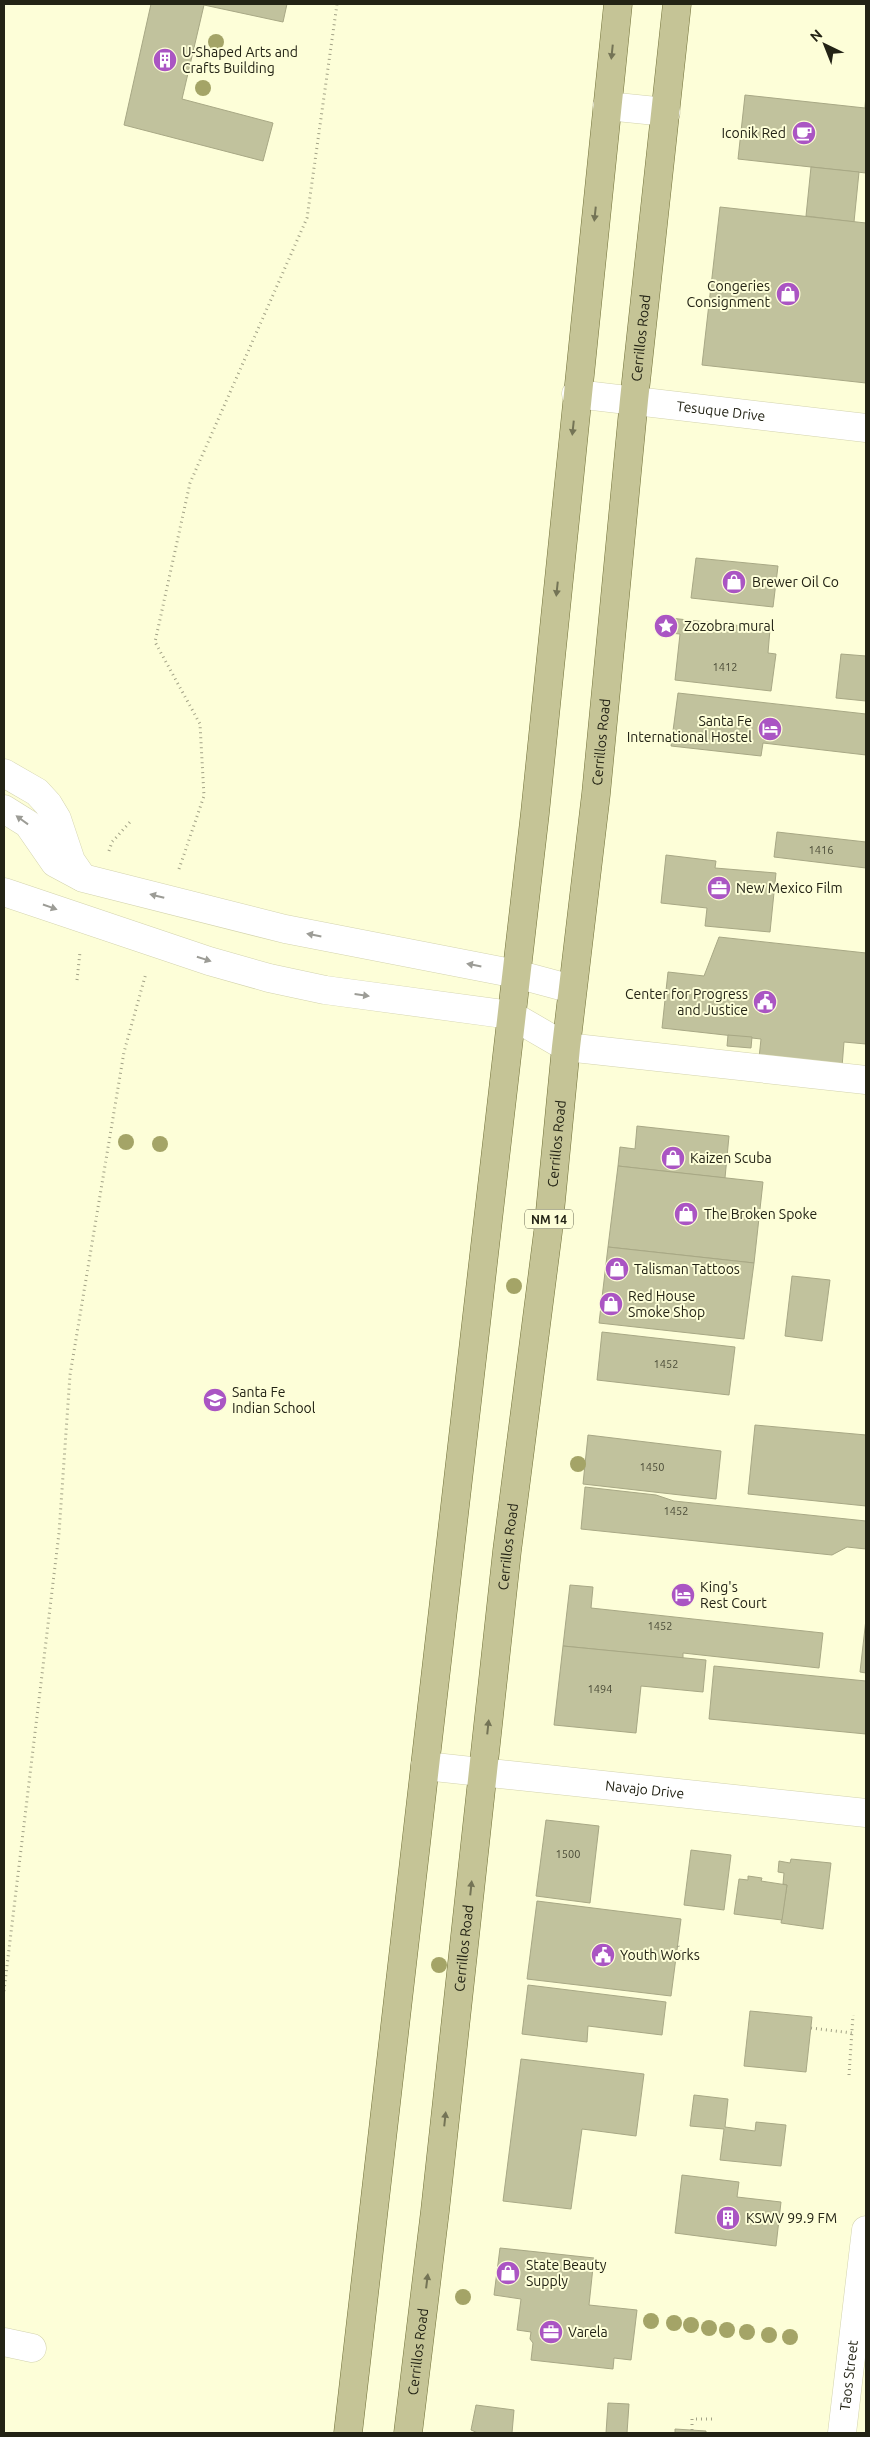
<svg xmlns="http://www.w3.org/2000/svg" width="870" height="2437" font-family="Ubuntu,sans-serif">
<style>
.building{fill:#c1c29d;stroke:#a8a885}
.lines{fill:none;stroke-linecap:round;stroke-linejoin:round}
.minor-casing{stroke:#d3d3ae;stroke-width:29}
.major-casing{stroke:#73723b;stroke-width:29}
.path{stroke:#a2a286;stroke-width:3;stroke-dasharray:1 4;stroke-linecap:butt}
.minor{stroke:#fff;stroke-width:28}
.major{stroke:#c5c496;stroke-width:28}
.tree{fill:#a4a467}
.oneway{fill:#747456}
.oneway2{fill:#9c9c96}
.labels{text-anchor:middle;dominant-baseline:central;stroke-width:4;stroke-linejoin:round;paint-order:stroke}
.number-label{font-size:11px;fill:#4a4b37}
.shield{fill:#fdfed8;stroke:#646550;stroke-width:1}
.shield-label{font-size:12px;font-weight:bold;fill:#232315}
.poi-label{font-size:14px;fill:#232315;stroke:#fdfed8;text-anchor:start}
.street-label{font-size:14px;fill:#232315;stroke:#fdfed8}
</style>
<rect width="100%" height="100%" fill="#fdfed8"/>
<g class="building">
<polygon points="151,4 287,4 283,22 204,5 182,99 273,123 263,161 124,125"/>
<polygon points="866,94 866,173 738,159 745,95 865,108"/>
<polygon points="811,167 859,172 854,222 806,216"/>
<polygon points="720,207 866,223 866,383 702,365"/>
<polygon points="696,558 778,566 773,607 691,598"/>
<polygon points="670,618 770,629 768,653 776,654 771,691 675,680 680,634 669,633"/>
<polygon points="841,654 866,656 866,701 836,698"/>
<polygon points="678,693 866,714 866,755 763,743 761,756 671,746"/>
<polygon points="777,832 866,842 866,868 774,857"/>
<polygon points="666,855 716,861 715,868 776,873 770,932 705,926 707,908 661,903"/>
<polygon points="719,937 866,953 866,1044 844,1042 842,1067 759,1058 761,1039 662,1028 668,972 704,976"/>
<polygon points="728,1035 752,1037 751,1048 727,1046"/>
<polygon points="637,1126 729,1136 725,1178 618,1166 620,1147 635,1149"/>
<polygon points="618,1166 763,1182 754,1263 608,1247"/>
<polygon points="608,1247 754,1263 744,1339 599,1323"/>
<polygon points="792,1276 830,1280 822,1341 785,1336"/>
<polygon points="602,1332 735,1347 729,1395 597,1380"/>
<polygon points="755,1425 866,1435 866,1506 748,1494"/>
<polygon points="588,1435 721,1451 716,1499 583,1484"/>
<polygon points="585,1487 656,1495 674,1501 866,1521 866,1549 847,1547 832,1555 581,1529"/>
<polygon points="570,1585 593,1587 591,1608 823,1633 819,1668 683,1653 683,1658 563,1646"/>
<polygon points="866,1619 866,1673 860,1672"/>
<polygon points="563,1646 706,1660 703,1692 641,1686 636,1733 554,1725"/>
<polygon points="714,1666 866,1681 866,1734 709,1719"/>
<polygon points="546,1820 599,1826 590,1903 536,1896"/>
<polygon points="691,1850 731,1855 724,1910 684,1905"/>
<polygon points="791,1859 831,1863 823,1929 781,1923 787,1885 783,1884 784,1873 778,1872 779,1861 790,1863"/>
<polygon points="748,1876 762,1878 761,1881 787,1885 782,1920 734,1914 739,1879 748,1880"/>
<polygon points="537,1901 681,1919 671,1996 527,1979"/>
<polygon points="528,1985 666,2002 662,2035 588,2026 587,2042 522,2034"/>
<polygon points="750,2011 812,2017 806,2072 744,2066"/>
<polygon points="521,2059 644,2074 636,2136 582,2129 571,2209 503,2201"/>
<polygon points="694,2095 728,2099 725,2127 755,2131 756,2122 786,2125 781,2166 720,2160 724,2129 690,2126"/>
<polygon points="682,2175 739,2182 737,2197 781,2202 776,2246 675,2233"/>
<polygon points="500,2248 594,2258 589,2305 637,2310 631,2360 614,2358 613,2369 531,2360 533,2343 530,2339 531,2332 517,2330 521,2299 494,2295"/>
<polygon points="608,2403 629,2404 627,2433 606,2433"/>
<polygon points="476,2405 514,2410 512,2433 478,2433 471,2430"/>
<polygon points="675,2429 706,2431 706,2433 675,2433"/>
</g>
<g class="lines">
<g class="minor-casing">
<g id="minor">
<polyline points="607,106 666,112"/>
<path id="s1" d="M576,394L866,428"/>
<polyline points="4,773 37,792 48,804 57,819 71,861 82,877"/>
<polyline points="4,809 28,824 55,863 83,878 285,929 516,974 572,989"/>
<polyline points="4,892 209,961 269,978 325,990 511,1015 566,1047 866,1080"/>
<path id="s2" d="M425,1766L866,1813"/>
<polyline points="4,2342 32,2348"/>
<path id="s3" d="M842,2433L866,2230"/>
</g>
</g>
<g class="major-casing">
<g id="major">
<polyline points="348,2433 535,813 618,4"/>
<path id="s4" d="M408,2433L435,2211L507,1551L548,1232L566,1047L596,794L634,400L677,4"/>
</g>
</g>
<g class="path">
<polyline points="109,851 112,842 130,822"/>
<polyline points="179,869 204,796 200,724 155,642 190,483 307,218 337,4"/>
<polyline points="77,980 80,952"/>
<polyline points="678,1946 686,1964"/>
<polyline points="4,1991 59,1533 70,1375 124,1052 146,973"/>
<polyline points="811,2028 852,2033"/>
<polyline points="849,2075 853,2015"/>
<polyline points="692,2430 692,2419 713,2419"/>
</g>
<use href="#minor" class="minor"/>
<use href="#major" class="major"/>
</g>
<g class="tree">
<circle cx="216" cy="42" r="8"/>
<circle cx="203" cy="88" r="8"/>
<circle cx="126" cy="1142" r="8"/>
<circle cx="160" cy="1144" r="8"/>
<circle cx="514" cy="1286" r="8"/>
<circle cx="578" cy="1464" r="8"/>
<circle cx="439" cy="1965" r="8"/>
<circle cx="463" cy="2297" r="8"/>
<circle cx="651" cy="2321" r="8"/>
<circle cx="674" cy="2323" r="8"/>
<circle cx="691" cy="2325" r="8"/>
<circle cx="709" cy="2328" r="8"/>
<circle cx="727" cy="2330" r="8"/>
<circle cx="747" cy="2332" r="8"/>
<circle cx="769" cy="2335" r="8"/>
<circle cx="790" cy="2337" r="8"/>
</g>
<defs><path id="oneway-solid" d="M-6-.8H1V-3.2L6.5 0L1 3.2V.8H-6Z" transform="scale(1.25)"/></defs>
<g class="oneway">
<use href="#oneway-solid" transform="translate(612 52) rotate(96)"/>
<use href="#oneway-solid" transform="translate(595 214) rotate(96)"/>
<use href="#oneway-solid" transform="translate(573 428) rotate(96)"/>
<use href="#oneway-solid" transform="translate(557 589) rotate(96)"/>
<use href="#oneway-solid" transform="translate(488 1727) rotate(-84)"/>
<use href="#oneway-solid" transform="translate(471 1888) rotate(-84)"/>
<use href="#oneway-solid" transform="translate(445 2119) rotate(-84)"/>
<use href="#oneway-solid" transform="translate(427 2281) rotate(-83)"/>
</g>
<g class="oneway2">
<use href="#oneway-solid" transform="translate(22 820) rotate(-144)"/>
<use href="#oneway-solid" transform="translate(157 896) rotate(-166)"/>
<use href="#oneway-solid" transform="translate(50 907) rotate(19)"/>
<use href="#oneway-solid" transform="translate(314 935) rotate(-169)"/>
<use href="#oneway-solid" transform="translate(204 959) rotate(18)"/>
<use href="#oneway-solid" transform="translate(474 965) rotate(-169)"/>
<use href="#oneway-solid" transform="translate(362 995) rotate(8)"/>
</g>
<defs>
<g id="building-disc" transform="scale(1.25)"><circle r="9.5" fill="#aa55c3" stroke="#fdfed8"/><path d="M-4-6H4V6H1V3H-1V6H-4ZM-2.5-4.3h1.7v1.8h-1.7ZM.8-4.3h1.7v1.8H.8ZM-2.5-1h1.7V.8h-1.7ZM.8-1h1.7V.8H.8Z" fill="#fff"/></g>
<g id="cafe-disc" transform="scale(1.25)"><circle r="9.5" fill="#aa55c3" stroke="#fdfed8"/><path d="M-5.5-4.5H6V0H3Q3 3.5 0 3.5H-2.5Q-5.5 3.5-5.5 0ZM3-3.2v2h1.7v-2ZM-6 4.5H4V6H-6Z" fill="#fff"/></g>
<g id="shop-disc" transform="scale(1.25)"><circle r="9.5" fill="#aa55c3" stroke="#fdfed8"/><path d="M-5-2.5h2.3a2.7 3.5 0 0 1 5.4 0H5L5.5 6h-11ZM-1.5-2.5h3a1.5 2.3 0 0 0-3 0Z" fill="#fff"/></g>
<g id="sight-disc" transform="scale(1.25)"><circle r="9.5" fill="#aa55c3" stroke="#fdfed8"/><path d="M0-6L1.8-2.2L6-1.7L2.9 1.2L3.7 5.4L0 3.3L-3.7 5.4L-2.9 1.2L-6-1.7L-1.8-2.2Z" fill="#fff"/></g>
<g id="hotel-disc" transform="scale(1.25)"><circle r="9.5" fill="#aa55c3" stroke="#fdfed8"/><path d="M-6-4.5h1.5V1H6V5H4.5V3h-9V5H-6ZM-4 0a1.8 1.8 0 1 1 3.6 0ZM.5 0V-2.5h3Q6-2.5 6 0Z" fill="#fff"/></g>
<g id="office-disc" transform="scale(1.25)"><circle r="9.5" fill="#aa55c3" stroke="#fdfed8"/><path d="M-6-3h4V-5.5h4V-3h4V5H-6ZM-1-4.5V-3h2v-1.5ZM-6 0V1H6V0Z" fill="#fff"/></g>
<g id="civic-disc" transform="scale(1.25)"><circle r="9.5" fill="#aa55c3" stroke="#fdfed8"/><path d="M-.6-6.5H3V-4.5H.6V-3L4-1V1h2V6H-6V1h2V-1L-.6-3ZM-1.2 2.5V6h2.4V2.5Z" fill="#fff"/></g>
<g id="school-disc" transform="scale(1.25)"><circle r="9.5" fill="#aa55c3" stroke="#fdfed8"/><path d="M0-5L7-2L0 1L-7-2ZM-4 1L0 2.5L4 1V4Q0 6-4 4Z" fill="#fff"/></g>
</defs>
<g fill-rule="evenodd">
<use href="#building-disc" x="165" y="60"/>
<use href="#cafe-disc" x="804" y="133"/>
<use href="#shop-disc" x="788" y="294"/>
<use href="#shop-disc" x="734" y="582"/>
<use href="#sight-disc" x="666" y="626"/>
<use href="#hotel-disc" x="770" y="729"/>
<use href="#office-disc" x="719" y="888"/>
<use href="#civic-disc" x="765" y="1002"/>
<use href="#shop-disc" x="673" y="1158"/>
<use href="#shop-disc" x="686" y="1214"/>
<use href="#shop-disc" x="617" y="1269"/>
<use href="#shop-disc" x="611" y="1304"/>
<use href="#school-disc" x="215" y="1400"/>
<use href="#hotel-disc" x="683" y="1595"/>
<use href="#civic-disc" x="603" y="1955"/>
<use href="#building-disc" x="728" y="2218"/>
<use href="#shop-disc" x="508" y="2273"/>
<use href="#office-disc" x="551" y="2332"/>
</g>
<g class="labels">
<g class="number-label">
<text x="725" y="667">1412</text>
<text x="821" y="850">1416</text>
<text x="666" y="1364">1452</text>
<text x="652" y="1467">1450</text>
<text x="676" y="1511">1452</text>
<text x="660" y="1626">1452</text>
<text x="600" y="1689">1494</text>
<text x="568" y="1854">1500</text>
</g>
<rect class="shield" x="525" y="1209.5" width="48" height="19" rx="4"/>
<g class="shield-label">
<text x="549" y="1219">NM 14</text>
</g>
<g class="poi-label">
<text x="182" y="52">U-Shaped Arts and<tspan x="182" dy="16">Crafts Building</tspan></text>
<text x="786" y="133" text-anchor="end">Iconik Red</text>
<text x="770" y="286" text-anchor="end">Congeries<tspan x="770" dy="16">Consignment</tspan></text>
<text x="752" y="582">Brewer Oil Co</text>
<text x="684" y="626">Zozobra mural</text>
<text x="752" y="721" text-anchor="end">Santa Fe<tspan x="752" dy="16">International Hostel</tspan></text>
<text x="736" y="888">New Mexico Film</text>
<text x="748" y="994" text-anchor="end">Center for Progress<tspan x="748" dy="16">and Justice</tspan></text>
<text x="690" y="1158">Kaizen Scuba</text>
<text x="704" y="1214">The Broken Spoke</text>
<text x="634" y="1269">Talisman Tattoos</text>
<text x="628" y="1296">Red House<tspan x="628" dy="16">Smoke Shop</tspan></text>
<text x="232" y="1392">Santa Fe<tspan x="232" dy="16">Indian School</tspan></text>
<text x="700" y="1587">King's<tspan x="700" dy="16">Rest Court</tspan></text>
<text x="620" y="1955">Youth Works</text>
<text x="746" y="2218">KSWV 99.9 FM</text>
<text x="526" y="2265">State Beauty<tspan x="526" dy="16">Supply</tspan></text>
<text x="568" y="2332">Varela</text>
</g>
<g class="street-label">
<text stroke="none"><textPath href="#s4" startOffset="2108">Cerrillos Road</textPath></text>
<text stroke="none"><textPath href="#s1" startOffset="146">Tesuque Drive</textPath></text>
<text stroke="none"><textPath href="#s4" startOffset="1702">Cerrillos Road</textPath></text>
<text stroke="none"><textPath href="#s4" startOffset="1298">Cerrillos Road</textPath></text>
<text stroke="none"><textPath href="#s4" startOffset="892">Cerrillos Road</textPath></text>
<text stroke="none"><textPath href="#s2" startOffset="221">Navajo Drive</textPath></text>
<text stroke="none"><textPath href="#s4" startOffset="488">Cerrillos Road</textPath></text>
<text stroke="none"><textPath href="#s4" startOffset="82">Cerrillos Road</textPath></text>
<text stroke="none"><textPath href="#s3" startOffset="58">Taos Street</textPath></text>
</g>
</g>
<rect width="870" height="2437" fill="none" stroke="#232315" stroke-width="10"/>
<g transform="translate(825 45) rotate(317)" stroke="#fdfed8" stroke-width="4" paint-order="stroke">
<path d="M0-4L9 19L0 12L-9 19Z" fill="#232315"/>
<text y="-8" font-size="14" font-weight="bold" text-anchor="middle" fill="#232315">N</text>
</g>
</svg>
